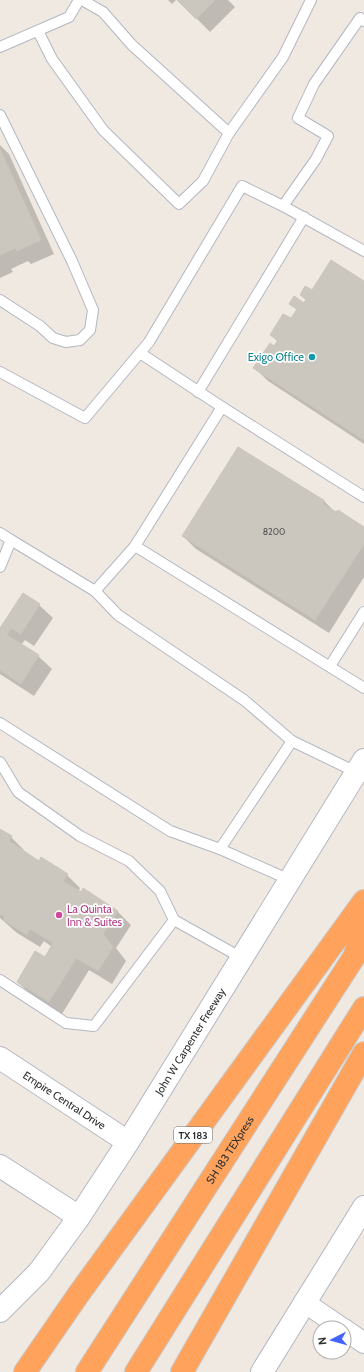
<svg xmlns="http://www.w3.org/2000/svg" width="364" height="1372" font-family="Cabin,sans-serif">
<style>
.shadow{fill:#0003}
.building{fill:#cbc7bf;stroke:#cbc5ba}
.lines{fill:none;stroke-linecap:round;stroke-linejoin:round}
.service-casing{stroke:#b4b7c1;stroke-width:12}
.minor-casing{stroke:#b4b7c1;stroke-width:22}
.tertiary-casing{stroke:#b4b7c1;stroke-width:24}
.secondary-casing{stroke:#b4b7c1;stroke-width:24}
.motorway-casing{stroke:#c9c9c9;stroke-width:24}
.service{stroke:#fff;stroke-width:10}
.minor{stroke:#fff;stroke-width:20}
.tertiary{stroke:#fff;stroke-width:22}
.secondary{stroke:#fff;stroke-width:22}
.motorway{stroke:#ffa35c;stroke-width:22}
.culture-dot{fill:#0f9aa8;stroke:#fff;stroke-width:1.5}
.hotel-dot{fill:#d1479c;stroke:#fff;stroke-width:1.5}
.labels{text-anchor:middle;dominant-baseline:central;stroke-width:3.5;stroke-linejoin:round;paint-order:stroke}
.number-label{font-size:9px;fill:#555452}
.shield{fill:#fff;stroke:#6d6d6d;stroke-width:1}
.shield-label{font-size:10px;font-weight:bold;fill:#2e2e2e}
.culture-label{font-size:11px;fill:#0d838f;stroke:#fff;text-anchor:end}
.hotel-label{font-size:11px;fill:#b23c85;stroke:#fff;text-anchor:start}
.street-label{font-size:11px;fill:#2e2e2e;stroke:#fff}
</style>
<rect width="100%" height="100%" fill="#efe9e1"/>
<g class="shadow">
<polygon points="168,0 176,0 172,4"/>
<polygon points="178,0 228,0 235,7 210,32"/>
<polygon points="0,145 9,154 54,254 31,264 28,261 11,269 13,272 0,278"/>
<polygon points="364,282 364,444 268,381 255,368 278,342 271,335 291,320 297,310 290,304 304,304 306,300 301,295"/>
<polygon points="324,501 337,514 364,528 364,577 329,633 196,549 183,536"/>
<polygon points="39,605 53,618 34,646 25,640 21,645 38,656 52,669 34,696 0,674 0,630"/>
<polygon points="0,830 11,837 24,850 23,851 39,862 67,875 80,888 78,892 81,894 84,889 118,912 131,925 116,948 126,961 112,984 89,970 62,1014 31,995 18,982 45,958 52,947 44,941 40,947 17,933 0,918"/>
</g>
<g class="building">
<polygon points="177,0 215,0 196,19"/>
<polygon points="0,149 41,240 17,251 16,248 0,255"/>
<polygon points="331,260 364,281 364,440 253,368 270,343 274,346 278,340 270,335 283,314 291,318 297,309 289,304 294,296 304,303 306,299 300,295 305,286 312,290"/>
<polygon points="238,447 325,501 323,504 336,512 338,510 364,527 364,544 315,620 182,536"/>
<polygon points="23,593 40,604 21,634 11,628 7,635 39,655 21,684 0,670 0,628"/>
<polygon points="0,829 12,836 9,841 39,861 41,857 68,874 63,881 81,892 83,888 118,911 103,934 113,947 98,971 76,958 49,1002 17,982 35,951 45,957 53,943 30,929 27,935 3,920 5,916 0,914"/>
</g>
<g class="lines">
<g class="service-casing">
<g id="service">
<polyline points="38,31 52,59 103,130 179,204 203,181 229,133 132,45 103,12 82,0"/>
<polyline points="0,47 69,17 79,0"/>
<polyline points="0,115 72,261 93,310 90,330 80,340 66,342 53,338 40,326 0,300"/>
<polyline points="229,133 283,57 311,0"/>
<polyline points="283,206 316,159 328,136 298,118 314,84 360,18 364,21"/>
<polyline points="140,353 222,407"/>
<polyline points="0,372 85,418 149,342 242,186 283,206 364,251"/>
<polyline points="198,392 304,217"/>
<polyline points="0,533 11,540 0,567"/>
<polyline points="11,540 95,591 135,546 364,688"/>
<polyline points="135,546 222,407 364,497"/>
<polyline points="95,591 118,615 244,700 292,741"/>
<polyline points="330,666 364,612"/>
<polyline points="0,723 170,831 220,849 290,880"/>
<polyline points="0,762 18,792 80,836 129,861 160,891 174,920"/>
<polyline points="220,849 292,741 356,772"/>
<polyline points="0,980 66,1023 94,1026 174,920 242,958"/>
</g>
</g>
<g class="minor-casing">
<g id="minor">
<polyline points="304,1302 342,1328"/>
<polyline points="344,1329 364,1343"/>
</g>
</g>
<g class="tertiary-casing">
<g id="tertiary">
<path id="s1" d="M0,1058L128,1142"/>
<polyline points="0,1166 79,1217"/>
</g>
</g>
<g class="secondary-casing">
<g id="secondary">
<path id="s2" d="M0,1311L39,1272L79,1217L128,1142L364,760"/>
<polyline points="262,1372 364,1207"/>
</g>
</g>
<g class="motorway-casing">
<g id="motorway">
<polyline points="25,1372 78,1295 364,901"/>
<path id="s3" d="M87,1372L354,957L364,925"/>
<polyline points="136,1372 364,1008"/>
<polyline points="182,1372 364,1053"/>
</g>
</g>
<use href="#service" class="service"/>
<use href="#minor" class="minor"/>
<use href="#tertiary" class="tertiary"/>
<use href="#secondary" class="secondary"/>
<use href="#motorway" class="motorway"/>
</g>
<circle class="culture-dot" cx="312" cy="357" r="4"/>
<circle class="hotel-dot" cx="59" cy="915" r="4"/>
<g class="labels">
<g class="number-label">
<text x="274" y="531">8200</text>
</g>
<rect class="shield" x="174" y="1127" width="38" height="16" rx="3"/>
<g class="shield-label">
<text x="193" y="1135">TX 183</text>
</g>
<g class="culture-label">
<text x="304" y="357">Exigo Office</text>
</g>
<g class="hotel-label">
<text x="67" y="909">La Quinta<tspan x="67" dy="13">Inn &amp; Suites</tspan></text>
</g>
<g class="street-label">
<text stroke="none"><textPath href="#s2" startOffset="331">John W Carpenter Freeway</textPath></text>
<text stroke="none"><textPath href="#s1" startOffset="77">Empire Central Drive</textPath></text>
<text stroke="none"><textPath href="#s3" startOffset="264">SH 183 TEXpress</textPath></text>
</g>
</g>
<g transform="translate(332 1340) rotate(264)"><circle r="19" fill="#ffffff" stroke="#ababab"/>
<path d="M0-3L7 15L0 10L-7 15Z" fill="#4264fb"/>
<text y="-6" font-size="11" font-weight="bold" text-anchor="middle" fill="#2e2e2e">N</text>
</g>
</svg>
